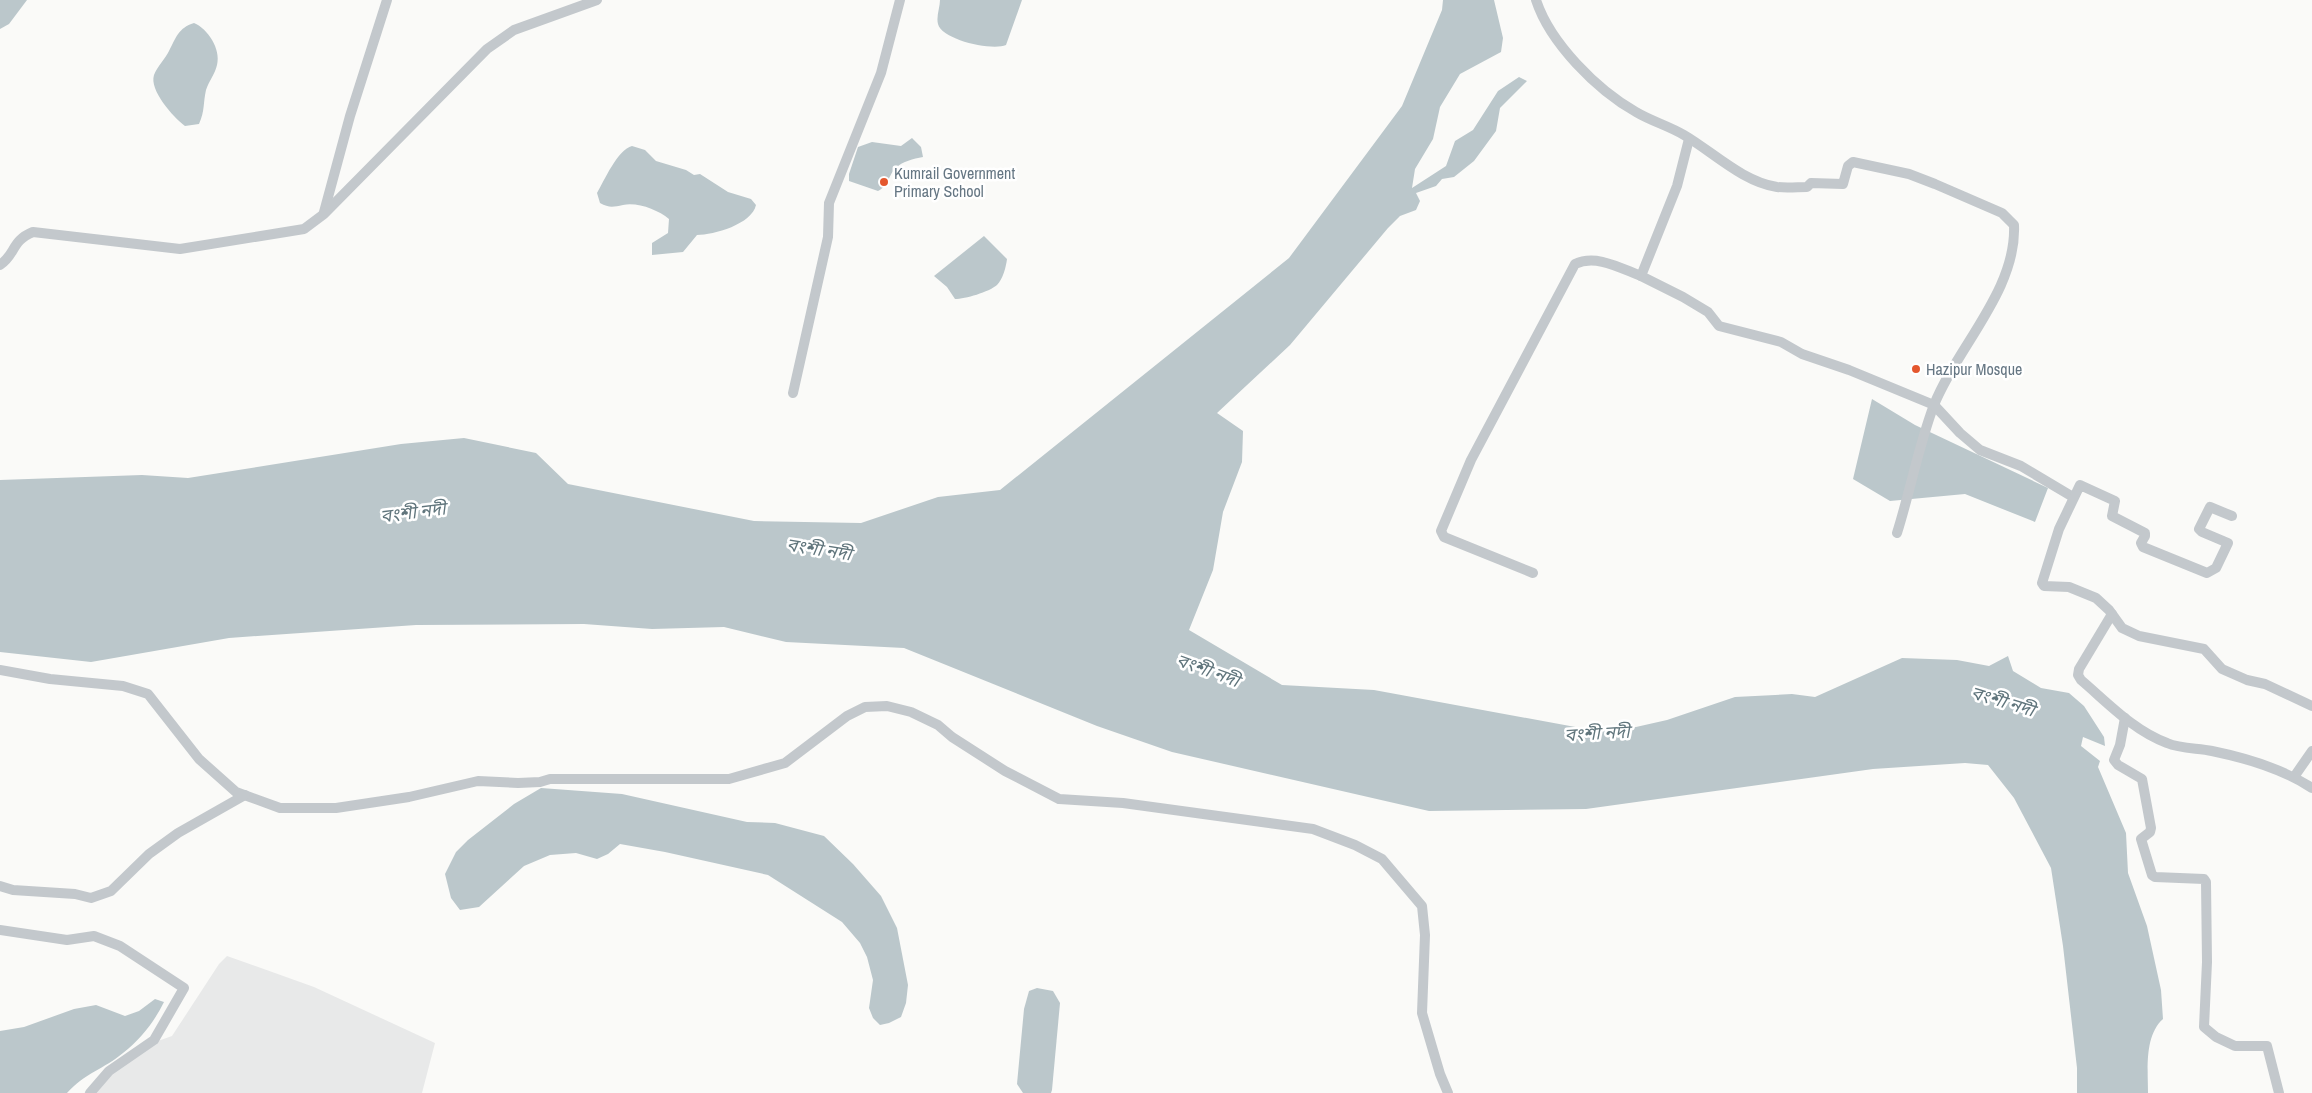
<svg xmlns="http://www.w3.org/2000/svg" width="2312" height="1093" font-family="'Archivo Narrow','Noto Sans Bengali',sans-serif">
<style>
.built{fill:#e8e9e9}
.water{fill:#bbc7cb}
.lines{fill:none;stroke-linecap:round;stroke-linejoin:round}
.street{stroke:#c3c8cc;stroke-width:10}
.poi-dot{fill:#e4572e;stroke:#fff;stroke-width:2}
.labels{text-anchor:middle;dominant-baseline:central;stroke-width:5;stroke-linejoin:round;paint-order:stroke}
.poi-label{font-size:16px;fill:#657683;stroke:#fff;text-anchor:start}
.water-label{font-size:18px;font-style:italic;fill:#60757c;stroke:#fff}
</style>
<rect width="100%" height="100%" fill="#fafaf8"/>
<polygon class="built" points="227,956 314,987 435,1043 422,1093 84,1093 138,1048 172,1036 219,964"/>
<g class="water">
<polygon points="0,0 27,0 9,24 0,29"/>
<path d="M940,0H1022L1006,45C992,51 942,40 938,24C936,17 940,7 940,0Z"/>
<path d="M1443,0H1494L1503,38L1501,52L1460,74L1440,107L1433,139L1415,169L1412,188L1446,166L1455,141L1473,130L1498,91L1519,77L1527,81L1500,108L1496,131L1474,161L1454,177L1442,179L1436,186L1416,193L1420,201L1416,210L1400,216L1388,228L1290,345L1217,413L1243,431L1242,462L1223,512L1213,570L1189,630L1282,685L1374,690L1597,731L1636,727L1667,720L1735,697L1792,694L1815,697L1902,658L1957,660L1989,666L2008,656L2013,671L2041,688L2069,693L2084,706L2104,737L2105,746L2083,737L2081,746L2100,761L2098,767L2126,833L2128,873L2147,926L2161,990L2163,1019C2144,1036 2148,1070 2148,1093H2077V1068L2063,946L2051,868L2014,798L1988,765L1965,763L1873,769L1586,809L1429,811L1172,752L1097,726L904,648L786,642L724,627L652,629L584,624L416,625L229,638L91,662L0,652V480L142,475L188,478L401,444L464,438L536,453L568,484L754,521L861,523L938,497L1000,490L1289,258L1402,106L1442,10Z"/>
<path d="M194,23C208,29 221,49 217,65C215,74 209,81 206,90C203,103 205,111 199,124L185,126C173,117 149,90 154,75C157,67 165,59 169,51C176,38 178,28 194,23Z"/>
<path d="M912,138L921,147L923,157C913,159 903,161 896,168C888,175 889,186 878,191L849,181V174L858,147L872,142L901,146Z"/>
<path d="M632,146L645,150L656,161L686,170L694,175L700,174L728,192L751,199L756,205C752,224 714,235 697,235L683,252L652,255V243L668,233L669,219C658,210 638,202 623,205C613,207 609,208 600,203L597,193C604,181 618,149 632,146Z"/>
<path d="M984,236L1007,259C1006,267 1003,279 997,285C989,292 965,299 955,299L947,287L934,276Z"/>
<polygon points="1872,399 1915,425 2048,488 2035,522 1965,494 1890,501 1853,479"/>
<polygon points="541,788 622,794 747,822 775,823 824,836 853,864 881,896 897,928 908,985 906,1003 901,1017 889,1023 880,1025 873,1018 869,1008 873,980 867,957 860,943 842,922 768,875 665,852 620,844 608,854 597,859 576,853 550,855 524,866 479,907 460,910 451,898 445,874 456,852 468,840 514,804"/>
<polygon points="1037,988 1053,991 1060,1003 1052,1090 1051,1093 1023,1093 1017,1084 1024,1009 1029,991"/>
<path d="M155,999L164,1002C154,1022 141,1039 123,1053C104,1069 85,1073 67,1093H0V1031L24,1027L74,1009L96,1005L125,1016L139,1011Z"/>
</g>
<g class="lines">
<g class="street">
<path d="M1536,0C1550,43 1597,90 1636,112C1651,121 1669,126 1684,135C1713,152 1743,182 1777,187C1787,188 1798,187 1807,187L1811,183L1843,184L1848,166L1853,162L1909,174L1935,184L2002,213L2014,225C2017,290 1957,347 1934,405C1919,444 1910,492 1897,533"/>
<polyline points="1689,139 1677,186 1641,276 1683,297 1708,312 1719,326 1781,342 1802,354 1849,370 1934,405 1960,433 1980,450 2021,466 2073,497"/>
<polyline points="324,212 350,116 387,0"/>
<path d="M0,265C16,254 11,241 33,232L180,249L304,229L324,214L487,49L514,30L597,0"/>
<polyline points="793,393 828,237 829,203 881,73 900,0"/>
<polyline points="2232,516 2210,507 2199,529 2202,532 2228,543 2216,568 2207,573 2143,547 2141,543 2145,536 2145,533 2112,516 2115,501 2080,485 2059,529 2042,583 2044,586 2069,587 2096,598 2109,610 2122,628 2139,636 2204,649 2222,669 2247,680 2265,684 2312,706"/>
<path d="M1533,573L1444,537L1441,531L1471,460L1575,264C1596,254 1620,268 1641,276"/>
<path d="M2112,614L2079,669L2078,675L2081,680C2108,703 2134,731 2167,743C2181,749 2198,748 2212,751C2246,758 2283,769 2312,788"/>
<polyline points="0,670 50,679 123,686 148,694 199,759 236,792 280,808 336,808 409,797 478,781 518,783 540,782 550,779 729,779 785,763 847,716 865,707 887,706 911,712 938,725 952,737 1005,771 1059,799 1123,803 1313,829 1355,845 1382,859 1422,906 1425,935 1422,1013 1440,1074 1448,1093"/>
<polyline points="2125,718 2120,745 2114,760 2118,765 2142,779 2151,828 2150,832 2141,839 2152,875 2155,877 2204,879 2206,882 2207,962 2204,1027 2216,1037 2235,1046 2267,1046 2279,1093"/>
<polyline points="2294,777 2312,751"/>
<polyline points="0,886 13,890 75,894 91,898 111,891 149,854 178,833 245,795"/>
<polyline points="0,930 67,940 94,936 120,946 184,988 154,1040 109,1071 90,1093"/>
</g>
</g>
<g class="poi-dot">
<circle cx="884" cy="182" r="5"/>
<circle cx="1916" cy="369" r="5"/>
</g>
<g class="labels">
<g class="poi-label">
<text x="894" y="173">Kumrail Government<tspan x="894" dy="18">Primary School</tspan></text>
<text x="1926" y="369">Hazipur Mosque</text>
</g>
<g class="water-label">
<text transform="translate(413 512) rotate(-7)">বংশী নদী</text>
<text transform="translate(819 549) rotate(9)">বংশী নদী</text>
<text transform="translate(1208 670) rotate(20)">বংশী নদী</text>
<text transform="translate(2003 701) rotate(17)">বংশী নদী</text>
<text transform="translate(1597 733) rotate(-3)">বংশী নদী</text>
</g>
</g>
</svg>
